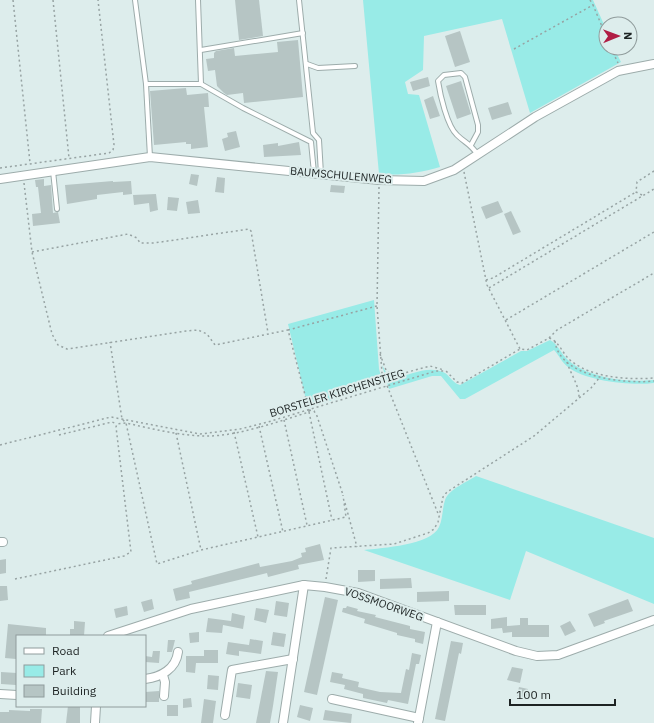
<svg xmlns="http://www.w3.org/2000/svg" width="654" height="723" font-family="'IBM Plex Sans',sans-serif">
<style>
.green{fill:#98ebe7}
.building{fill:#b6c5c4}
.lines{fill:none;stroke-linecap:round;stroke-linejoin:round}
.lane-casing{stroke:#9dacab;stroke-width:6}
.street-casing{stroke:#9dacab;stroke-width:10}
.path{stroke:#97a3a3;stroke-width:1.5;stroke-dasharray:2 3;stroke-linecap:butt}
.lane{stroke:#fff;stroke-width:4}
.street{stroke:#fff;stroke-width:8}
.labels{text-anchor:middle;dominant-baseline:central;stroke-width:4;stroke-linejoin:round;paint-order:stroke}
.street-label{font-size:11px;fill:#1d2323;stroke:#ddedec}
</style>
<rect width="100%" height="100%" fill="#ddedec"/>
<g class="green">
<path d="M363,0H593L606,29V48H614L621,62L530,113L502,19L424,36L423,70L405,82L408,94L419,95L440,167C419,173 400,176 379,174Z"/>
<polygon points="374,300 379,369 383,383 308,408 288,324"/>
<path d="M550,340C558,344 561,354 568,360C588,378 628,383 654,380V383C632,386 585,381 568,367C562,363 559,355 554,350L465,399H460L441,376H432L389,389L382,365L387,374L393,378C410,376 426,365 443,372C450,375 452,383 460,385L521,351H527Z"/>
<path d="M476,476L654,538V604L526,551L510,600L364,550C382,548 431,545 439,527C443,519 442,509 445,500C449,489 467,482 476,476Z"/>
</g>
<g class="building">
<polygon points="235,0 259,0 263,36 239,40"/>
<polygon points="460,31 470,62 455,67 445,36"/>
<polygon points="298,40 303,97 244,103 243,93 227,95 224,93 217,86 215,70 208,71 206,59 214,58 214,53 216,51 234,48 235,56 278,52 277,42"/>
<polygon points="428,77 430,86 413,91 410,82"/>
<polygon points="461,81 471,114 457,119 446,86"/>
<polygon points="186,88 187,95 208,93 209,107 204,107 208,147 191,149 191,144 186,144 186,142 154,145 150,91"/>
<polygon points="433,96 440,116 430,119 424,100"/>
<polygon points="508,102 512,114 492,120 488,108"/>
<polygon points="236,131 240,147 225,151 222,139 228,137 227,133"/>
<polygon points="299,142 301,155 264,157 263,145 278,143 278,146"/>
<polygon points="191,174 199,175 197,186 189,184"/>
<polygon points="217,177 225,178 224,193 215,192"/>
<polygon points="44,179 44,186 51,185 53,213 58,212 60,223 33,226 32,214 41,213 38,187 36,187 35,180"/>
<polygon points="113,181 113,182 131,181 132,194 123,195 123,192 97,195 97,199 67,204 65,185"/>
<polygon points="331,185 345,186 344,193 330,192"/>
<polygon points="156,194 158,210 150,212 149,203 134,205 133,195"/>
<polygon points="168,197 179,198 177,211 167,210"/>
<polygon points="198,200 200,213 188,214 186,202"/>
<polygon points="498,201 503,212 486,219 481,207"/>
<polygon points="511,211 521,232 513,235 504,214"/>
<polygon points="320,544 324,560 298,565 299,569 268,577 267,573 189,592 190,598 176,601 173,589 192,584 191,581 259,563 260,567 292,561 302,557 301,553 306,552 305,548"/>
<polygon points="6,559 6,573 0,574 0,560"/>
<polygon points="358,570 375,570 375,581 358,582"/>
<polygon points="411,578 412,588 380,589 380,579"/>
<polygon points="0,586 7,586 8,600 0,601"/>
<polygon points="449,591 449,601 417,602 417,592"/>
<polygon points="325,597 338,600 317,695 304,692"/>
<polygon points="152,599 154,609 144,612 141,602"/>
<polygon points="628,599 633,611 604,621 605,623 594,627 588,614"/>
<polygon points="276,601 289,603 287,617 274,615"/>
<polygon points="454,605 486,605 486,615 455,615"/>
<polygon points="127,606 128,615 116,618 114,609"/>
<polygon points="347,606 358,609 357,611 376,615 375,617 410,626 410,629 425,632 423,644 415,642 415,639 397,635 397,633 364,623 365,619 342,612 343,608 346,608"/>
<polygon points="256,608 269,610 266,623 254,620"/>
<polygon points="232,613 245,616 243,629 223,625 222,633 206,632 208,618 231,621"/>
<polygon points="507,617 507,626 520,625 520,618 528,618 528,625 549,625 549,637 512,637 512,632 503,633 502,628 491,629 491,619"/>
<polygon points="74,621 85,622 84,636 70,636 70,629 74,629"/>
<polygon points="570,621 576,631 565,636 560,626"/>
<polygon points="8,624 46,628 46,636 17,636 16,659 5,658"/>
<polygon points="199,632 199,642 190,643 189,633"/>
<polygon points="273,632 286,634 284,647 271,645"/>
<polygon points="250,639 263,641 261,654 239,651 239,656 226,654 228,642 249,645"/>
<polygon points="168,640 175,640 172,652 167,652"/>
<polygon points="451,641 463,643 461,654 459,653 445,721 435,719"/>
<polygon points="204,650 218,650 218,663 196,663 195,673 186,672 186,656 204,656"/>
<polygon points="153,651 160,651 159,663 145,662 145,656 152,657"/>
<polygon points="412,653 421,655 419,664 416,664 408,704 388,700 387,703 363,698 363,694 344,689 345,685 330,682 332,672 343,674 342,678 359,682 358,687 380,692 401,693 406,669 409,670"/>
<polygon points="512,667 523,669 520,683 507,680"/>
<polygon points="266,671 278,672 273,706 270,723 256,723"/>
<polygon points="1,672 17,673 16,685 1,684"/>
<polygon points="208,675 219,676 218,690 207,689"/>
<polygon points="238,683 252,685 250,699 236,697"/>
<polygon points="519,687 528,689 526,698 517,696"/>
<polygon points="159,691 159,702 145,702 145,692"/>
<polygon points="191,698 192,707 183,708 183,699"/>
<polygon points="204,699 216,701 213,723 201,723"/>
<rect x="167" y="705" width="11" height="11"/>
<polygon points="300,705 313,708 310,721 297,717"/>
<polygon points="68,706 80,706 80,723 66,723"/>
<polygon points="30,709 42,709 41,723 0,723 0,712 9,712 9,710 30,711"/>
<polygon points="325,710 352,714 351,723 323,720"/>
</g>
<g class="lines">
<g class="lane-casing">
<g id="lane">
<polyline points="135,0 146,84 201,84 243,108 311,142 314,173"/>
<polyline points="198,0 201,84"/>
<polyline points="299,0 313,133 319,140 321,174"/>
<polyline points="201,50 303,33"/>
<polyline points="307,64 318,68 355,66"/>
<polyline points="146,84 150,157"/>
<path d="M471,145L478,132V125L465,77L461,73L444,75L438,81C440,94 447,126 457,135C465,143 471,144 477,154"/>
<polyline points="53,171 57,209"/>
</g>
</g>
<g class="street-casing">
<g id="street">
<polyline points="0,179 150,157 379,180 424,181 454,170 535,117 618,71 654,64"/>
<polyline points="0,542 3,542"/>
<polyline points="108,636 191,609 304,585 325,587 358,593 516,651 537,656 558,655 654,620"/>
<polyline points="163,675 165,682 164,696"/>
<path d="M145,679C161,677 176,669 178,652"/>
<polyline points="0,694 17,695"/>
<polyline points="332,699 419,718"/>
<polyline points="225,715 232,670 293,659"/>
<polyline points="95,723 96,706"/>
<polyline points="283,723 304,585"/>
<polyline points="418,723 437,622"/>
</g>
</g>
<g class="path">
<polyline points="13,0 30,163"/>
<polyline points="53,0 69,158"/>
<polyline points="590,0 593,5"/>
<polyline points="611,48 618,63"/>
<polyline points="514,49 593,5 606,36"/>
<polyline points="0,168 109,153 113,150 114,145 98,0"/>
<polyline points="464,172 487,285 520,349"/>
<polyline points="24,183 32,252 52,334 58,345 67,349 186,331 198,330 207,334 215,345 288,330 309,410"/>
<polyline points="379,187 377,306 382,373 439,516"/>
<polyline points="642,195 636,192 637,182 654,171"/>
<polyline points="32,252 128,234 137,238 140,243 154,243 249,229 251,231 268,333"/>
<polyline points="486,280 493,278 636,192"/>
<polyline points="489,288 654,189"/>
<polyline points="506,320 654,232"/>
<polyline points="288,330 377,306"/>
<polyline points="549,338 557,330 654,273"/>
<path d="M555,341C559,378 626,384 654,381"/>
<polyline points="380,354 386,370 393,376 430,366 444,370"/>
<path d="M567,362C571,375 579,385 579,397"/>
<path d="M309,410V412C280,421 238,436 208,436C181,436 153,429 126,423L157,564L201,550L346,517L343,495"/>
<polyline points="309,410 314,411 317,416 343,495"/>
<polyline points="309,412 332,520"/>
<polyline points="284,420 307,525"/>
<polyline points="259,426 283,532"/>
<polyline points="234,432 258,537"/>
<polyline points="176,433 201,550"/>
<polyline points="59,435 112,422 117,424"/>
<path d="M0,445L111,417L200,434L240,429L268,422L436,371H446L457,382L462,383L520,349L527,350L549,338C559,341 562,353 570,360C591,378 628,380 654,378"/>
<polyline points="345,503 357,547"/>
<polyline points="15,579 124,556 131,552 116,427 117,424 126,423 122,419 110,342"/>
<polyline points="326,579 331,548 394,544 428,533 434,529 438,522 443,497 447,492 534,436 591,388 600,377"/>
</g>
<use href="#lane" class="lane"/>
<use href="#street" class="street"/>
</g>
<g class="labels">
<g class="street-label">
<text transform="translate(341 175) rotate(5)">BAUMSCHULENWEG</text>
<text transform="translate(337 393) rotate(-17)">BORSTELER KIRCHENSTIEG</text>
<text transform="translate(384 604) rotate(19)">VOSSMOORWEG</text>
</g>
</g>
<rect x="16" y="635" width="130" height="72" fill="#ddedec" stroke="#909c9c"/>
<rect x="24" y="648" width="20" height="6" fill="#ffffff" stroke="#909c9c"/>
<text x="52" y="655" font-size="12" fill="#1d2323">Road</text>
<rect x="24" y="665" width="20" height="12" fill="#98ebe7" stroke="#909c9c"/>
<text x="52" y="675" font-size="12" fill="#1d2323">Park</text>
<rect x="24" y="685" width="20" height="12" fill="#b6c5c4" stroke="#909c9c"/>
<text x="52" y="695" font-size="12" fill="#1d2323">Building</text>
<g transform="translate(618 36) rotate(89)"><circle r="19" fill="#ddedec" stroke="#909c9c"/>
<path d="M0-3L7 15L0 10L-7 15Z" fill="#b01d44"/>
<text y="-6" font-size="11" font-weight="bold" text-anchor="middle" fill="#1d2323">N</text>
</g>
<path d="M510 699v6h105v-6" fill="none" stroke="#1d2323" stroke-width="2"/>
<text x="516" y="699" font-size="12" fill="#1d2323" stroke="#ddedec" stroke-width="3" paint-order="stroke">100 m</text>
</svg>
